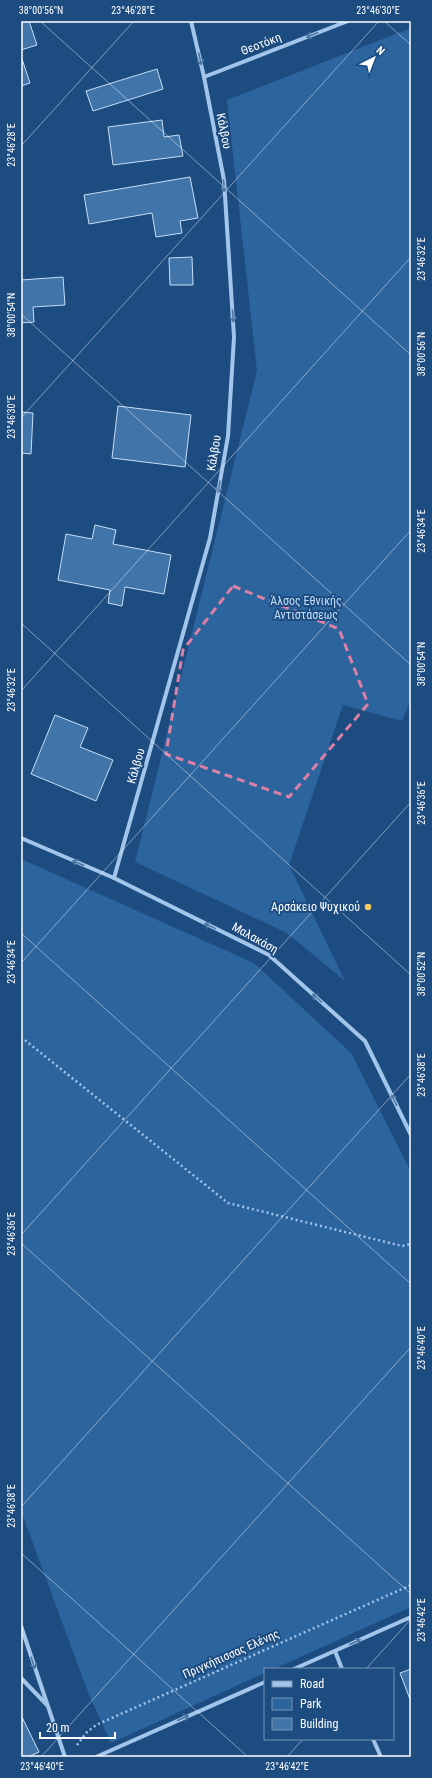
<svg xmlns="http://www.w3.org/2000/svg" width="432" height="1778" font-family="'Roboto Condensed',sans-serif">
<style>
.green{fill:#2c649e}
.building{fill:#4174a9;stroke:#c6def7}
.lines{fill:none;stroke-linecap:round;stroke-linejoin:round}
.path{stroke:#a2c5e9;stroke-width:2.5;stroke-dasharray:2 3;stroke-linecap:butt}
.street{stroke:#a2c5e9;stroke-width:4}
.oneway{stroke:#4c76a5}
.marked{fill:none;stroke:#dd80a5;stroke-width:3;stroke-dasharray:8 5;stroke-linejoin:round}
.ticks{fill:none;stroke:#fff;stroke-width:1;stroke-opacity:0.45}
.poi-dot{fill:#f9c860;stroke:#1d4c81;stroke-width:1.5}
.labels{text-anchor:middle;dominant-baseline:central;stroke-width:4;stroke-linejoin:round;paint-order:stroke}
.street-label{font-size:12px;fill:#fff;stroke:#1d4c81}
.park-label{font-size:12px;fill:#c6def7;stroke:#1d4c81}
.poi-label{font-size:12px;fill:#fff;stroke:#1d4c81;text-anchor:end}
.neatline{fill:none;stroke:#fff;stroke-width:1.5}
.ticks-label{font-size:10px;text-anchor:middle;fill:#fff}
</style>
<rect width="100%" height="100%" fill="#1d4c81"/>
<g class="green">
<polygon points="411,28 411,700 402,721 343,705 289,865 345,981 287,933 135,862 257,371 227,100"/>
<polygon points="21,859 254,963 351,1053 411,1172 411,1607 274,1669 265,1669 265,1673 111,1743 89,1695 21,1511"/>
</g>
<g class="building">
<polygon points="21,21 29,21 37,45 21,50"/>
<polygon points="21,56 30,83 21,86"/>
<polygon points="157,69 163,89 93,111 86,91"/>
<polygon points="162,120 164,137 179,135 183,156 113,165 108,127"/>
<polygon points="190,177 198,218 180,221 182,233 156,237 152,213 89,224 84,195"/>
<polygon points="192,257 193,285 170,285 169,258"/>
<polygon points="63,277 65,305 33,307 34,322 21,323 21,280"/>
<polygon points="118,406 191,415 185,467 112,458"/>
<polygon points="21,412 33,413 31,454 21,453"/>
<polygon points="95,525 116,530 113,544 171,555 164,594 125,587 122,606 108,603 110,590 58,580 66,534 92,539"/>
<polygon points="55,715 88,728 80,747 113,760 96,801 31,774"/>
<polygon points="411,1669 411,1702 400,1673"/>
<polygon points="21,1715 39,1752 28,1757 21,1757"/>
</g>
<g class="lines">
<g class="path">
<polyline points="21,1037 228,1203 402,1246 411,1244"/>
<polyline points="77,1745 86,1733 96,1725 411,1585"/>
</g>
<g class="street">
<polyline points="204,77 348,21"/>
<polyline points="21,838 114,878 269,955 365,1041 411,1135"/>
<polyline points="114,878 210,538 228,436 234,337 224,180 204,77 191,21"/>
<polyline points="21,1626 65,1757"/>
<polyline points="335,1651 342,1669"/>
<polyline points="294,1669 411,1617"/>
<polyline points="21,1678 47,1705"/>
<polyline points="373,1739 381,1757"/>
<polyline points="96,1757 265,1682"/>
</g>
</g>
<defs><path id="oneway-shaft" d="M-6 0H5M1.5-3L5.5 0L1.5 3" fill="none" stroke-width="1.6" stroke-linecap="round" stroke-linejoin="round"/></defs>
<g class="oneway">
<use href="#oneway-shaft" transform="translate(312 35) rotate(159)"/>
<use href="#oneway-shaft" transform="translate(200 59) rotate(77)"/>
<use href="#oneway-shaft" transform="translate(224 186) rotate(86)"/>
<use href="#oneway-shaft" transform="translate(233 316) rotate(86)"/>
<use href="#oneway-shaft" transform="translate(219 487) rotate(100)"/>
<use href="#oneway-shaft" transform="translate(78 863) rotate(-157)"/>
<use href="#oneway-shaft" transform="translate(210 926) rotate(-154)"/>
<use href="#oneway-shaft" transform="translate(317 998) rotate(-138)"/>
<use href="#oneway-shaft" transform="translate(394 1100) rotate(-116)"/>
<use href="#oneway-shaft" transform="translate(355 1642) rotate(-24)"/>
<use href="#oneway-shaft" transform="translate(33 1663) rotate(72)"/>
<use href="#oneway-shaft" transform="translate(183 1718) rotate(-24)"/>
</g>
<path class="marked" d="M233,586L339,629L368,704L289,797L166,754L183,650Z"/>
<path class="ticks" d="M40,21L411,355M384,21L411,45M21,146L134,21M21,314L411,665M21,418L379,21M21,623L411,975M21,691L411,257M21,933L411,1284M21,963L411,530M21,1235L411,802M21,1243L411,1594M21,1507L411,1074M21,1553L248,1757M366,1669L411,1619M41,1757L411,1347M287,1757L303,1739"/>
<circle class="poi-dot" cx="368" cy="907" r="4"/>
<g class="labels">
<g class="street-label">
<text transform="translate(261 44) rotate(-21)">Θεοτόκη</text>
<text transform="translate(224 131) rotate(79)">Κάλβου</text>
<text transform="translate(214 453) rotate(-81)">Κάλβου</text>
<text transform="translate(136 766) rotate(-74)">Κάλβου</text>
<text transform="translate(255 938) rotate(29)">Μαλακάση</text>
<text transform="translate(231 1654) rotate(-24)">Πριγκήπισσας Ελένης</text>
</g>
<g class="park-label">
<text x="306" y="601">Άλσος Εθνικής<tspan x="306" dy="14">Αντιστάσεως</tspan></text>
</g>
<g class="poi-label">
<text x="360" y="907">Αρσάκειο Ψυχικού</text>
</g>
</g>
<rect width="432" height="1778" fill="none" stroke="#1d4c81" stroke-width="44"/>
<rect x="264" y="1668" width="130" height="72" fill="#1d4c81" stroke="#7794b3"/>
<rect x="272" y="1681" width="20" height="6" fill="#a2c5e9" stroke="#7794b3"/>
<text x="300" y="1688" font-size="12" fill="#ffffff">Road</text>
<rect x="272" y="1698" width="20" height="12" fill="#2c649e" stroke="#7794b3"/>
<text x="300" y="1708" font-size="12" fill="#ffffff">Park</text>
<rect x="272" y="1718" width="20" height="12" fill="#4174a9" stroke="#7794b3"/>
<text x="300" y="1728" font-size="12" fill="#ffffff">Building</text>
<g transform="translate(374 58) rotate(42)" stroke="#1d4c81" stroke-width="3" paint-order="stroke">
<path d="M0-3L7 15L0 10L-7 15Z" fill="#ffffff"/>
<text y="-6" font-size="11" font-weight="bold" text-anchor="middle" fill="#ffffff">N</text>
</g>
<path d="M40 1732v6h75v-6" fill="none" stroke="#ffffff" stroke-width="2"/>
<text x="46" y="1732" font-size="12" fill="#ffffff" stroke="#1d4c81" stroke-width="3" paint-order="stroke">20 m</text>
<rect x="22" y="22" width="388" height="1734" class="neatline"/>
<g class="ticks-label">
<text x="41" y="14">38°00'56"N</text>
<text x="133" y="14">23°46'28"E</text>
<text x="378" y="14">23°46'30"E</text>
<text transform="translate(11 145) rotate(-90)" y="4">23°46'28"E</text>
<text transform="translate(421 259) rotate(-90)" y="4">23°46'32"E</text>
<text transform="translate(11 315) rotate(-90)" y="4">38°00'54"N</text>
<text transform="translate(421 354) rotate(-90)" y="4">38°00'56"N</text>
<text transform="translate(11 417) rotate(-90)" y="4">23°46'30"E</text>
<text transform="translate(421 531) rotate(-90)" y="4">23°46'34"E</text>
<text transform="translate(421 664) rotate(-90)" y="4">38°00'54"N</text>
<text transform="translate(11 690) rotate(-90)" y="4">23°46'32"E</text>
<text transform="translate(421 803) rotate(-90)" y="4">23°46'36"E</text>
<text transform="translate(11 962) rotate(-90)" y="4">23°46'34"E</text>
<text transform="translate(421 974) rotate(-90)" y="4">38°00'52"N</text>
<text transform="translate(421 1075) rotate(-90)" y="4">23°46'38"E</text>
<text transform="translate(11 1234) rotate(-90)" y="4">23°46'36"E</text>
<text transform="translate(421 1348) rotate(-90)" y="4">23°46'40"E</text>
<text transform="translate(11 1506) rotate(-90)" y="4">23°46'38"E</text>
<text transform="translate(421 1620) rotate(-90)" y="4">23°46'42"E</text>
<text x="42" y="1770">23°46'40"E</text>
<text x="287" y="1770">23°46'42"E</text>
</g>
</svg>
